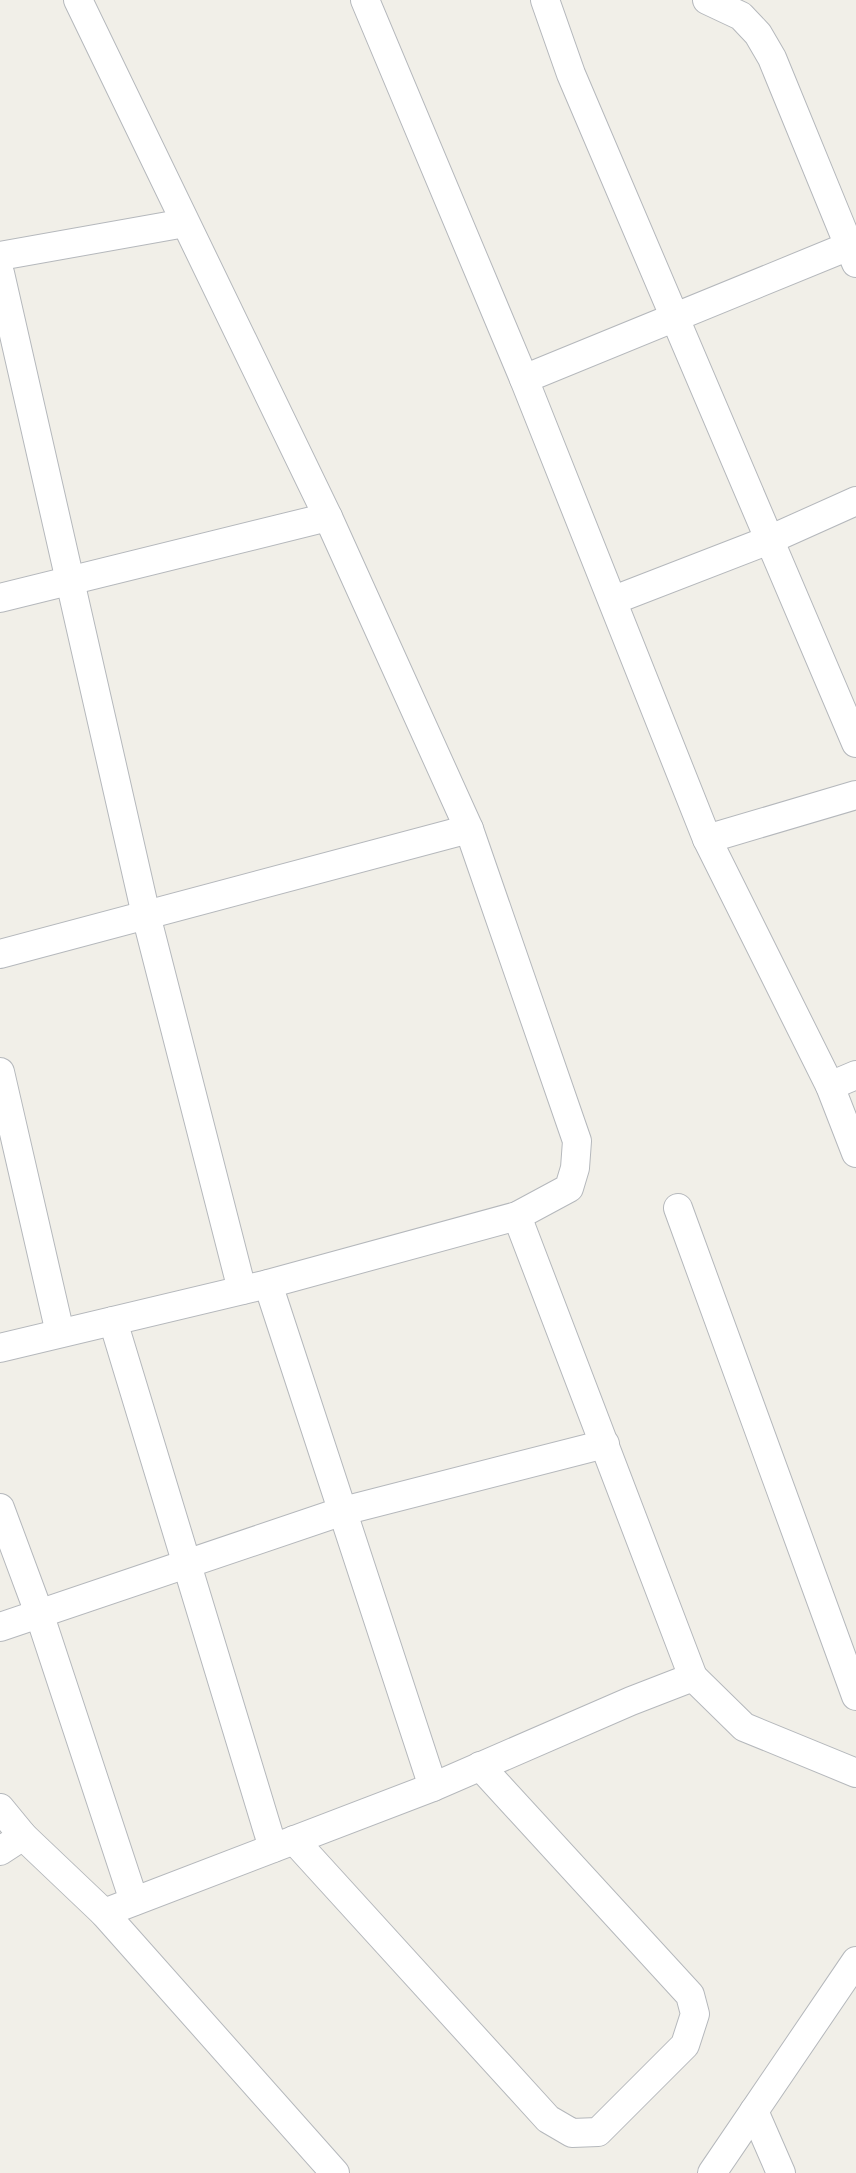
<svg xmlns="http://www.w3.org/2000/svg" width="856" height="2173" font-family="Helvetica,sans-serif">
<style>
.lines{fill:none;stroke-linecap:round;stroke-linejoin:round}
.minor-casing{stroke:#b5b8bc;stroke-width:30}
.minor{stroke:#fff;stroke-width:28}
</style>
<rect width="100%" height="100%" fill="#f1efe8"/>
<g class="lines">
<g class="minor-casing">
<g id="minor">
<polyline points="365,0 524,379 707,839 830,1086 856,1153"/>
<polyline points="545,0 571,74 856,743"/>
<polyline points="707,0 741,16 758,34 772,58 856,263"/>
<polyline points="0,256 185,223"/>
<polyline points="0,273 146,915 242,1290"/>
<polyline points="524,379 849,246"/>
<polyline points="0,598 328,517"/>
<polyline points="614,600 769,540 856,501"/>
<polyline points="707,839 856,795"/>
<polyline points="0,954 469,829"/>
<polyline points="0,1072 60,1333"/>
<polyline points="830,1086 856,1075"/>
<polyline points="678,1208 856,1696"/>
<polyline points="517,1216 693,1677"/>
<polyline points="268,1284 433,1787"/>
<polyline points="113,1321 273,1848"/>
<polyline points="0,1348 268,1284 517,1216 569,1188 575,1168 577,1141 469,829 328,517 78,0"/>
<polyline points="0,1508 39,1613 134,1901"/>
<polyline points="0,1627 343,1511 605,1444"/>
<polyline points="0,1808 23,1836 104,1913 335,2173"/>
<polyline points="294,1840 548,2119 572,2133 598,2132 685,2045 695,2014 690,1995 480,1766"/>
<polyline points="0,1851 23,1836"/>
<polyline points="104,1913 433,1787 631,1701 693,1677 744,1727 856,1773"/>
<polyline points="754,2111 781,2173"/>
<polyline points="712,2173 856,1961"/>
</g>
</g>
<use href="#minor" class="minor"/>
</g>
</svg>
